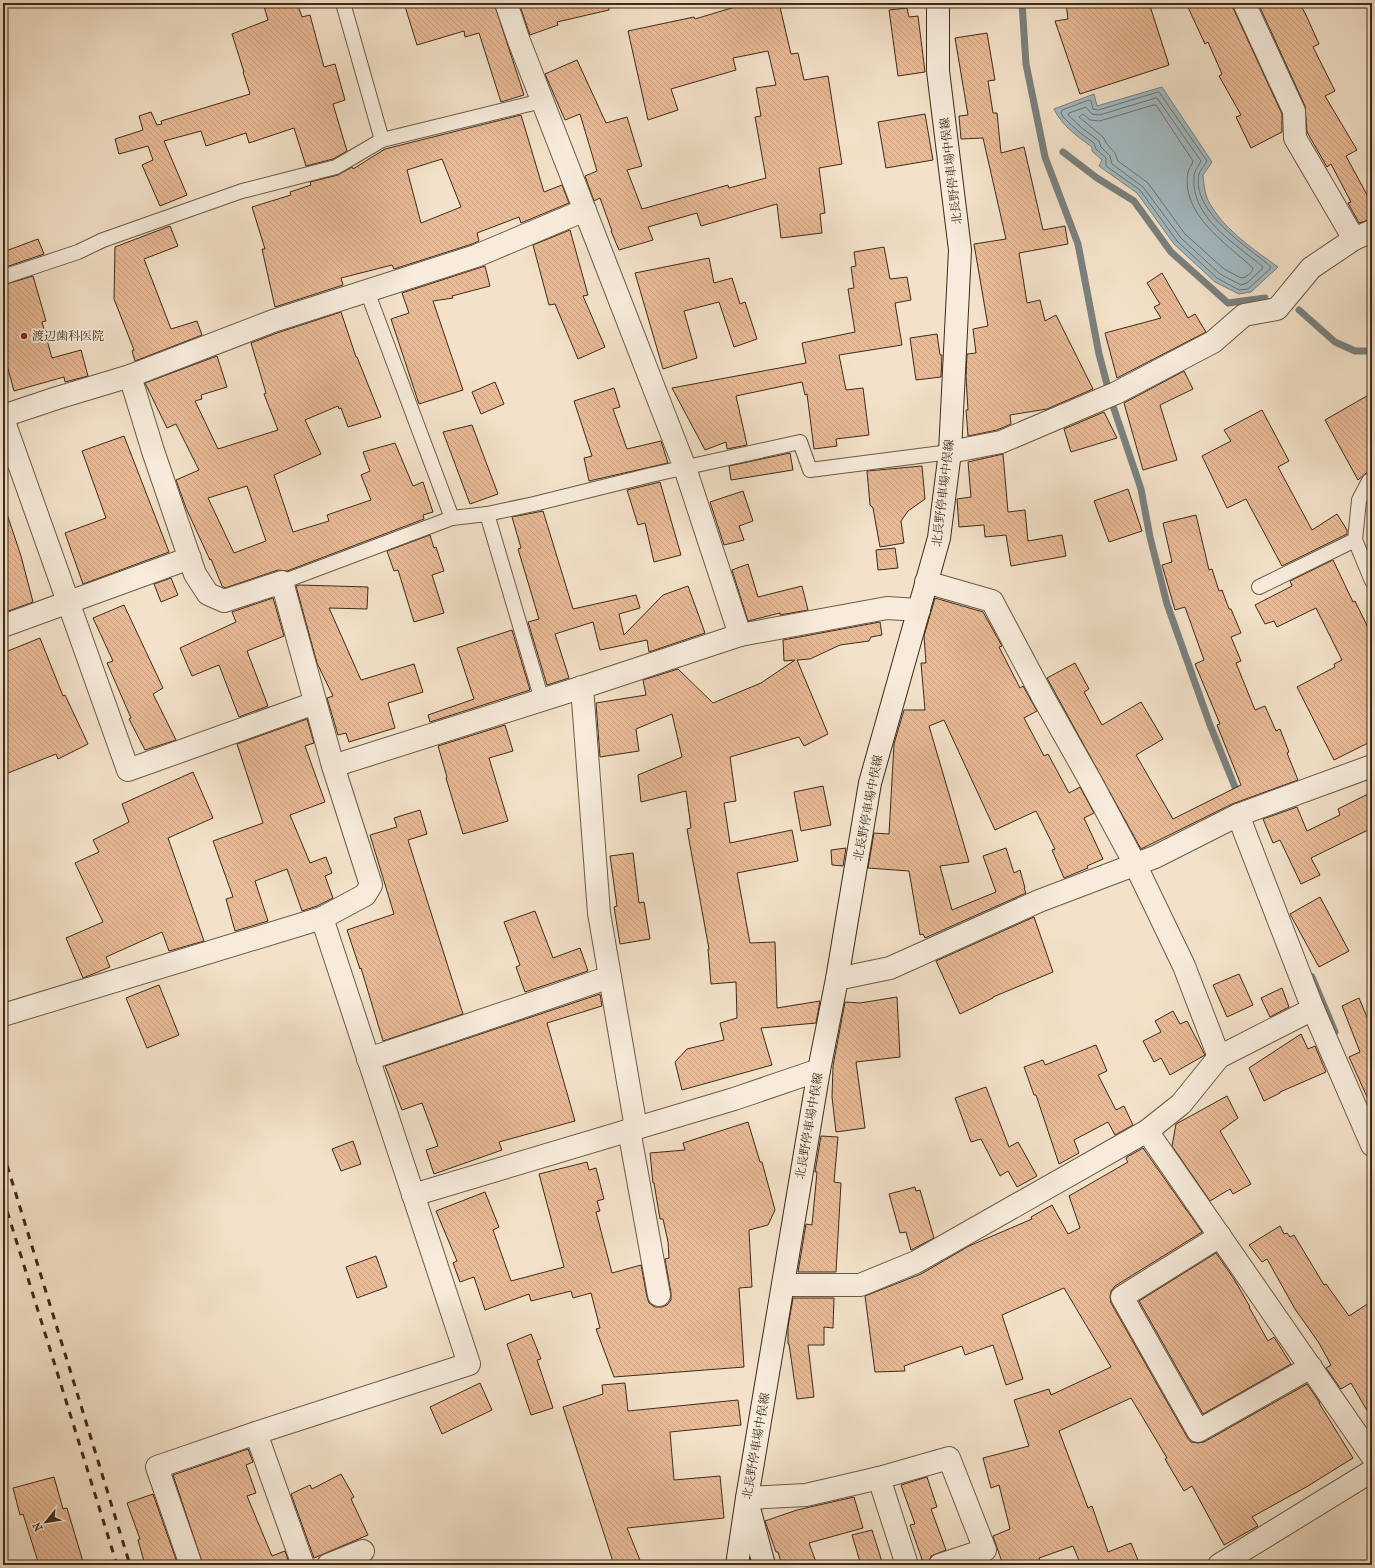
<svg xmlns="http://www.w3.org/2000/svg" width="1375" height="1568" font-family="'IM FELL French Canon','Noto Serif JP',serif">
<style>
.water{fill:#a2bac2;stroke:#7a817f}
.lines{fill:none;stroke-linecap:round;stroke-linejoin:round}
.shore{stroke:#70726e;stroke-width:1}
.stream{stroke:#7a817f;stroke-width:7}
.building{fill:url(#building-back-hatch);stroke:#3e2b1a;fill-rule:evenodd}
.lane-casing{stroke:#6b5946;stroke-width:16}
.street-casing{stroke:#6b5946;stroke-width:24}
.secondary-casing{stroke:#3e2b1a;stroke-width:24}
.lane{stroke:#f7ecdc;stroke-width:14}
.street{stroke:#f7ecdc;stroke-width:22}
.secondary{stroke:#f7ecdc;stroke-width:22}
.rail{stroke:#3e2b1a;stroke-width:3;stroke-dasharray:7 7;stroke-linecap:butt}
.poi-dot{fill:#8f2418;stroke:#f7ecdc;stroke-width:1.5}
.labels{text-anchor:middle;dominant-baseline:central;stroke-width:4;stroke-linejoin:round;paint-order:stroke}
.street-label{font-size:12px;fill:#3e2b1a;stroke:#f7ecdc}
.poi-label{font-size:12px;fill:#3e2b1a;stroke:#f7ecdc;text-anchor:start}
</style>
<defs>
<pattern id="building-back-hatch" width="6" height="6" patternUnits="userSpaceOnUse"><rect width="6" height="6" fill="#e9ba96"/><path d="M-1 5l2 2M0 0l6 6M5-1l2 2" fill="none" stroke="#c9a081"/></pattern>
</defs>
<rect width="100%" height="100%" fill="#f3e2c9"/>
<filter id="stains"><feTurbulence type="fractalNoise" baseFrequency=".005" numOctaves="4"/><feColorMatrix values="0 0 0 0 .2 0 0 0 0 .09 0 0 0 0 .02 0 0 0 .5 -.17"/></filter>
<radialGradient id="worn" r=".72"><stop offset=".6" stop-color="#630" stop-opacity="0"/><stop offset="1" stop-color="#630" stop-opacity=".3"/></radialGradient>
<path class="water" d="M1162,87L1212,162L1203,175C1204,186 1205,198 1212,207C1226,231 1256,251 1278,267L1251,292L1239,294L1215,282L1174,244L1137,193L1099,166L1102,160L1092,151V147C1077,136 1062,126 1054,109L1094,94L1097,106Z"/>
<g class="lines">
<g class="shore">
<path d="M1159,92L1207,161C1205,165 1200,170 1199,174C1191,212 1247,246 1271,267L1270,269L1248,289L1239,290L1217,278L1177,241L1140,190L1106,166V158L1096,149L1094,143L1079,132L1063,117L1061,113L1062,110L1089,100L1091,101L1093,109L1098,110Z"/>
<path d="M1157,98L1201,161C1199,166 1195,169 1194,175C1190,218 1235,243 1263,267L1262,269L1247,283L1241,285L1220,274L1181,238L1143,187L1112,164L1110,156L1101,147L1099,141L1082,128L1068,115L1069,113L1086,107L1092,114L1099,115Z"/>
<path d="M1154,105H1156L1193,161C1192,165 1189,168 1188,172C1180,214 1227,244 1253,268C1253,272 1246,278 1241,278L1224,269L1185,234L1148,183L1118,161L1115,153L1107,144L1103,137L1079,117L1083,114L1090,120L1099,121Z"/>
</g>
<g class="stream">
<polyline points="1022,3 1026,64 1045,157 1078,244 1099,354 1112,403 1141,489 1150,537 1167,604 1210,725 1239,797"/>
<polyline points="1063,152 1097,178 1134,201 1171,252 1228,303 1265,298"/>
<polyline points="1299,310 1335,342 1355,351 1372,351"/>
<polyline points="1312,977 1335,1032"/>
</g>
</g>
<g class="building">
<polygon points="263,3 297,3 302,17 310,15 324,67 335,64 345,100 333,104 347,151 333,159 306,166 294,128 249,143 246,133 206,146 201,131 164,141 187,195 160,206 142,165 153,160 148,146 119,154 115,139 143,130 139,116 151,112 157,125 162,124 161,121 250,94 243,72 244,72 232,34 268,20"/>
<polygon points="404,3 494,3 524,95 501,102 479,33 465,37 464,31 417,45"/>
<polygon points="519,3 608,3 609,10 557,22 558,25 530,35"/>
<polygon points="748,3 779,3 791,54 798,53 804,80 828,76 842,164 819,168 825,213 820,214 822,233 781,238 777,204 701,226 697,213 648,227 653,240 619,250 611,231 612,231 600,198 594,201 585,176 597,171 580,114 565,120 545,74 577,60 606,123 627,117 642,166 627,170 642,209 728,185 729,188 766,178 755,117 761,116 756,88 776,85 768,51 733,58 736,70 671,89 678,110 648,120 628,31 694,17 695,19"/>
<polygon points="1066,3 1149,3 1169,65 1080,94 1055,21 1068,19"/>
<polygon points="1186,3 1232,3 1233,8 1282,114 1282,132 1251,148 1236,117 1241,115 1219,76 1222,74 1208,42 1205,44"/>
<polygon points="1258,3 1299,3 1305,13 1319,44 1313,47 1335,91 1325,96 1357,150 1346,156 1372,204 1372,219 1359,223 1348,203 1351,202 1331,164 1327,167 1307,132 1305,106"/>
<polygon points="907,8 909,17 918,16 925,72 898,76 889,10"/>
<polygon points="987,33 995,80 988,81 993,113 997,113 1001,153 1024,147 1043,230 1065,226 1068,244 1019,253 1027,303 1040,300 1045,321 1056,315 1093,389 1047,409 1010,415 1011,424 997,430 968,436 966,410 968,410 966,377 967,354 976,353 973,329 988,326 974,244 1006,239 983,138 961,139 959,116 968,115 955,38"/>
<polygon points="925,114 933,160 886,168 878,122"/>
<path d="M521,115L544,192L562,185L569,203L521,223L519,217L477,233L479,241L472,244L394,269L392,265L341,278L343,285L275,307L262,249H265L252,207L291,195L290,192L311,185L310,182L338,175L352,167L353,169L385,149ZM442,159L461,207L421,223L407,170Z"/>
<polygon points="170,226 178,246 144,259 171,329 197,321 202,335 135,361 132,351 134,350 114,299 115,247"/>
<polygon points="570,230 588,295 583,296 605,347 578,359 555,304 549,305 533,245"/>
<polygon points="38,239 44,254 3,268 3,252"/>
<polygon points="884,247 890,279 907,277 911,300 895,303 902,345 839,355 846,390 863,388 869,435 836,439 837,446 814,449 807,394 805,395 802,382 736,396 747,445 727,449 726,442 705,450 672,388 806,363 802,343 855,332 848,289 854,288 851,267 856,266 854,252"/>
<polygon points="709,258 714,283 732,278 740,304 745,302 757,339 734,347 719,302 684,311 697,358 663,369 635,273"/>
<polygon points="485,266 490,286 452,296 453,298 433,301 463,390 419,404 391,319 409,313 402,293"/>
<polygon points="1162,273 1188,318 1195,314 1206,332 1117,378 1105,333 1161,318 1154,307 1160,304 1147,283"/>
<polygon points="33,276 46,321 42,322 52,358 81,350 88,376 65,382 64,377 14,391 3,350 3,285"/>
<path d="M341,312L356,357H357L381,417L348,427L341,408L339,409L338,406L305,420L321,454L274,475L293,532L329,521L327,515L371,500L361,475L370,471L363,452L395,443L413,486L423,482L433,512L423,515L424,519L287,571L278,570L225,588L222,586L211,559L210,560L186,508L176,480L199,470L176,424L167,428L145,383L217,356L227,387L201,395L202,399L195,401L218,449L278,430L264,394L266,393L251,343L277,333ZM247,486L266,541L234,553L208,498Z"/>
<polygon points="937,334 940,355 942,355 941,377 916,380 910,338"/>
<polygon points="1184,371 1193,389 1160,405 1177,460 1143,470 1124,403"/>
<polygon points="495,382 504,404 481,414 472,392"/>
<polygon points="614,388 620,407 613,409 627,449 661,441 668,463 589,481 584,458 592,456 574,401"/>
<polygon points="1372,393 1372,472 1366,473 1358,480 1325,420"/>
<polygon points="1262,410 1289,461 1278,467 1312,530 1337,514 1347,530 1347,534 1282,566 1246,499 1227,508 1202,456 1231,441 1224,430"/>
<polygon points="1104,412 1117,438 1071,452 1064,429"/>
<polygon points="472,425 498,494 470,504 443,432"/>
<polygon points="124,436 169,552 83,584 65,533 106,518 82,451"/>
<polygon points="790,453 793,470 731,480 729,466"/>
<polygon points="1003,454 1008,512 1025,510 1028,541 1062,535 1066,556 1011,566 1006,535 985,537 984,525 959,527 957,499 971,497 968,462"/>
<polygon points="922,466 925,499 908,511 901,521 904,543 880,547 873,508 870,505 867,471"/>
<polygon points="660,482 681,555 654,562 645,523 638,525 627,490"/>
<polygon points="1128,489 1142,531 1109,542 1094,501"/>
<polygon points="743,491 753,521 739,526 744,540 724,545 710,502"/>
<polygon points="6,511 21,556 33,602 3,613 3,512"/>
<polygon points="543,511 573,609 636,595 640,608 619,614 624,635 663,595 688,586 705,633 649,652 647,640 600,650 593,622 555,634 569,678 547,685 528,622 539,619 518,549 521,548 512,517"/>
<polygon points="1196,515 1209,570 1212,569 1219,591 1222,590 1229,609 1231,609 1241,633 1231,637 1241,661 1236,663 1255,710 1265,706 1276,731 1280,729 1289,752 1287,753 1298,780 1232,804 1141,849 1047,678 1075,663 1089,689 1084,692 1102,725 1141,702 1163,739 1136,755 1173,819 1241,785 1217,725 1220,724 1195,664 1204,660 1185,607 1175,610 1162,565 1172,562 1163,523"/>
<polygon points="430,535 434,548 436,547 444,571 432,575 444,613 414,622 398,570 394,571 387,551"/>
<polygon points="895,548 898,568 878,570 876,550"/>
<polygon points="1333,560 1353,602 1355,601 1372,636 1372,741 1334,760 1297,687 1335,667 1334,664 1342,660 1316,608 1277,627 1274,621 1265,624 1255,605 1292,586 1290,581"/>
<polygon points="748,564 758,597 802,586 808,610 780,615 780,613 748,621 732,570"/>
<polygon points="171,578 178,595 161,602 154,584"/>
<polygon points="299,585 368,587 367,609 329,608 361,680 414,664 423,692 388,703 395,728 349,742 346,733 338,735 327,698 333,696 317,663 296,586"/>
<polygon points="273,598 284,636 247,651 268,706 239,717 219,665 192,676 180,648 236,622 232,612"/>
<polygon points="935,598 983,612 1002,646 999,647 1020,688 1023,686 1037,711 1024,718 1044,756 1048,754 1069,793 1080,787 1094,813 1084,818 1103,859 1087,866 1088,868 1064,878 1052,850 1055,849 1036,811 995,830 944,720 929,726 969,862 940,866 952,910 996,892 983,856 1006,848 1014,873 1020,870 1025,888 1024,888 1026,893 925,938 923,934 920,935 909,871 868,868 874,833 889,834 894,744 904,710 925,710 921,663 926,663 924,636"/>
<polygon points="124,605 163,688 153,694 176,740 145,750 129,719 131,718 107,663 113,661 93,618"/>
<polygon points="880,622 882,635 871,637 869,641 840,645 810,659 797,660 828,734 804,746 799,737 730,757 736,801 724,803 730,843 792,830 798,861 737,873 750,943 775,942 777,1008 820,1001 816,1023 761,1028 772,1065 682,1090 675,1062 687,1049 724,1040 720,1023 737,1018 736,982 711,984 708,949 709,949 687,829 691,828 686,791 641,802 638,775 682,757 672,714 636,729 639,751 600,757 596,703 646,695 643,680 678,669 713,703 761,683 795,660 784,661 783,640"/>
<polygon points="512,630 530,690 430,722 428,715 474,699 457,648"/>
<polygon points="40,638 63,696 65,695 88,744 58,759 56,754 3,775 3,653"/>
<polygon points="307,719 314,743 305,746 325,802 290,815 310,863 326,857 332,873 325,876 333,898 317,906 302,911 287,869 255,881 268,921 235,931 226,899 233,897 213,841 263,823 237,744"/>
<polygon points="505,725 513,751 489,758 508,821 463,834 446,778 447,777 438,746"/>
<polygon points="193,772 213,818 168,838 204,941 169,951 162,932 106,957 110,967 83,978 66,938 103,922 75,863 99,852 93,840 129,822 122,804"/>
<polygon points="823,786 831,825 801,831 794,792"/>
<polygon points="1372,792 1372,828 1311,858 1320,875 1301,884 1280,840 1273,843 1263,819 1297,807 1307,831 1340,815 1338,809"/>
<polygon points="420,810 427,834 408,840 463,1014 383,1041 361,968 360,969 347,930 394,914 370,835 397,827 394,818"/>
<polygon points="846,848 843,866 832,865 831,850"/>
<polygon points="633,853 639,903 644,902 650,939 620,944 614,907 617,906 610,856"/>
<polygon points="1320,897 1349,951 1319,967 1290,914"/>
<polygon points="535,911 553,958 580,948 588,971 525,992 516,967 520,965 504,922"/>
<polygon points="1034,917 1053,972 993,997 993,998 960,1014 936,961"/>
<polygon points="1239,974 1253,1005 1227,1017 1213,985"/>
<polygon points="159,985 179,1035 147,1048 126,998"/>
<polygon points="1282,988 1289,1007 1270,1017 1261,998"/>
<polygon points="600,994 602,1006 547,1023 575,1121 499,1142 502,1150 434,1174 426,1150 438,1146 422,1103 402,1110 385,1066"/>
<polygon points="897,997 900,1057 856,1062 865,1128 836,1132 832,1097 833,1066 845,1002 860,1003"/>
<polygon points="1359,998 1372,1029 1372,1108 1349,1057 1360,1052 1342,1006"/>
<polygon points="1173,1011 1180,1024 1187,1021 1205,1055 1170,1075 1161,1058 1154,1062 1143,1041 1161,1032 1155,1021"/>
<polygon points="1301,1034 1308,1049 1315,1046 1326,1072 1280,1092 1280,1093 1264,1101 1249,1068"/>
<polygon points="1096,1045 1107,1071 1098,1075 1116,1110 1124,1106 1133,1125 1115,1135 1108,1122 1074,1140 1079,1153 1059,1164 1036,1095 1034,1095 1024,1067 1043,1060 1045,1065"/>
<polygon points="986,1087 1009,1147 1018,1142 1037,1176 1017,1187 1008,1171 1000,1176 981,1139 971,1142 955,1098"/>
<polygon points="1227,1096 1238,1118 1220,1131 1251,1184 1233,1194 1230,1189 1210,1201 1172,1146 1176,1124"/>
<polygon points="748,1122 760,1162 762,1162 775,1210 768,1225 749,1230 752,1287 739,1288 744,1367 614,1377 596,1329 600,1328 591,1293 573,1298 571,1291 531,1301 529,1294 485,1310 474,1277 460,1282 453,1263 457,1261 436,1211 485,1192 499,1227 493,1230 511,1281 564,1267 539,1174 587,1162 589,1170 596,1168 604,1199 597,1201 600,1211 596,1212 612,1273 641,1265 647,1297 649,1303 655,1307 662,1307 667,1305 671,1300 671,1293 665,1259 669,1258 668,1242 663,1219 660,1219 654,1183 653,1183 650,1153 685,1150 683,1143"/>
<polygon points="821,1136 838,1137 834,1182 841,1183 836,1272 798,1272 806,1224 812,1225 817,1172 815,1172"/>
<polygon points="353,1141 361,1164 341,1171 332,1149"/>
<polygon points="1143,1148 1202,1232 1115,1286 1111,1291 1110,1297 1111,1303 1187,1437 1191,1442 1198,1443 1204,1442 1307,1384 1320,1403 1319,1403 1353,1458 1308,1486 1252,1517 1258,1526 1224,1545 1192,1486 1184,1491 1165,1459 1167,1458 1131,1398 1059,1431 1088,1508 1092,1506 1108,1552 1131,1543 1140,1565 1078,1565 1080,1563 1073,1546 1039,1558 1042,1565 1003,1565 993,1536 1010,1529 999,1485 991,1488 983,1458 1029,1446 1014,1400 1049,1389 1051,1395 1111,1367 1064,1288 1002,1315 1023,1379 1006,1385 993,1345 965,1355 962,1346 904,1366 905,1371 875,1372 865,1296 921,1274 969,1246 1032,1219 1031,1217 1052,1205 1068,1234 1080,1228 1069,1196 1128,1162 1126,1159 1127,1157"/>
<polygon points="915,1187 916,1191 920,1190 934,1238 911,1250 906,1232 900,1233 889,1194"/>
<polygon points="1280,1226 1284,1234 1287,1233 1290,1237 1294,1235 1324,1285 1326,1284 1349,1316 1372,1301 1372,1419 1351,1383 1341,1389 1326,1368 1331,1365 1319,1343 1295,1309 1267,1259 1262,1262 1249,1245"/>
<polygon points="1216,1253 1234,1279 1250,1307 1249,1307 1268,1341 1274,1337 1291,1364 1203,1414 1139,1301"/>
<polygon points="376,1256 387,1287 357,1298 346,1267"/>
<polygon points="793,1298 834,1298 833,1328 824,1327 824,1345 808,1345 814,1397 797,1399 789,1344 788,1344 788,1327"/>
<polygon points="531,1334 541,1359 537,1360 553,1408 531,1415 507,1344"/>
<polygon points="480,1383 492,1410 442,1434 430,1407"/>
<polygon points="625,1383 628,1411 738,1400 741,1425 670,1432 674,1480 720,1476 724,1518 627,1528 642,1565 614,1565 563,1407 603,1394 602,1385"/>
<polygon points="248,1449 253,1462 246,1465 256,1493 247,1496 272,1556 285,1551 290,1565 203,1565 173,1475"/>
<polygon points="341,1474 354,1497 351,1499 368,1535 314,1558 291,1494 310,1485 312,1489"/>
<polygon points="54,1477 63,1509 67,1508 84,1565 39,1565 23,1514 20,1515 13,1488"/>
<polygon points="927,1477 937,1507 931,1509 946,1550 931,1556 928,1565 924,1565 910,1525 915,1524 901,1485"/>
<polygon points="153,1494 178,1565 145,1565 138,1540 140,1539 127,1503"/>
<polygon points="854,1497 863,1528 809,1543 817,1565 782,1565 778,1552 776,1552 765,1521 797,1510"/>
<polygon points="872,1530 883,1565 861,1565 852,1535"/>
</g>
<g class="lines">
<g class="lane-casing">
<g id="lane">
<polyline points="343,3 382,140"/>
<polyline points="3,277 78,252 103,240 242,191 336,167 382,140 542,101"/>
<polyline points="367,291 452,518"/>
<polyline points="1372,480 1369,481 1359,500 1355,540 1372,581"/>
<polyline points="487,514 542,700"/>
<polyline points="282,582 452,518 487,514 534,504 651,475 800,442 810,470 950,452"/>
<polyline points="1259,587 1355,540"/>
</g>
</g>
<g class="street-casing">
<g id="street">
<polyline points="506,3 519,41 685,468 740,635"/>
<polyline points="1244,3 1294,111 1295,138 1354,239"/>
<polyline points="130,376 153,451 195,574 208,594 224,601 282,582 333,766 371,885 365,895 322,918 469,1364 256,1433 157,1467 191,1565"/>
<polyline points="3,416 57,398 130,376 273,321 476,256 585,210"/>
<polyline points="3,419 128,770 315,703"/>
<polyline points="950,452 1001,442 1116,393 1213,342 1244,315 1277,309 1311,268 1354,239 1372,231"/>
<polyline points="926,582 992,601 1043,697 1091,782 1135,864 1184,966 1219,1057"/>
<polyline points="3,626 190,558"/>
<polyline points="582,687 599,913 636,1128"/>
<polyline points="333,766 589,685 740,635 887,608 919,610"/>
<polyline points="1238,815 1313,1009 1372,1145"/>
<polyline points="837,979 890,968 1039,901 1155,857 1238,815 1372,766"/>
<polyline points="3,1015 322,918"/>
<polyline points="368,1059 610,977"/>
<polyline points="629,1130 659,1295"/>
<polyline points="1147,1131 1181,1104 1219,1057 1313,1009"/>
<polyline points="413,1195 734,1099 819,1070"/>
<polyline points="1220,1236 1122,1297 1198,1431 1311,1367"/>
<polyline points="783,1285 860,1285 916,1262 1147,1131 1372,1456"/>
<polyline points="256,1433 303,1565"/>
<polyline points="879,1478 907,1565"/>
<polyline points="747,1498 806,1495 879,1478 949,1458 985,1550 940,1565"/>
<polyline points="328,1565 363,1551"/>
<polyline points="1219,1565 1372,1471"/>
</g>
</g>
<g class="secondary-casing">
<g id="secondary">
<polyline points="749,1508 764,1565"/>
<polyline points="737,1565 747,1498 819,1070 837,979 870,783 939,538 950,452 960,250 938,71 938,3"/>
</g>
</g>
<use href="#lane" class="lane"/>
<use href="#street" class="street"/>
<use href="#secondary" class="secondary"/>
<g class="rail">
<polyline points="3,1152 130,1565"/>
<polyline points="3,1198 117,1565"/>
</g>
</g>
<circle class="poi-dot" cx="24" cy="336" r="4"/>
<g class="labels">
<g class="street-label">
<text transform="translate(951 171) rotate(-97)">北長野停車場中俣線</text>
<text transform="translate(943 493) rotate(-83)">北長野停車場中俣線</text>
<text transform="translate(868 808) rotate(-79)">北長野停車場中俣線</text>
<text transform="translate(809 1126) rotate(-80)">北長野停車場中俣線</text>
<text transform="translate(756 1446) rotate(-80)">北長野停車場中俣線</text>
</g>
<g class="poi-label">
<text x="32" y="336">渡辺歯科医院</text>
</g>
</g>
<rect width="1375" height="1568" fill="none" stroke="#f3e2c9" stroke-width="16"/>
<rect x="4" y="4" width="1367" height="1560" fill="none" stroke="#3e2b1a" stroke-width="2"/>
<rect x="8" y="8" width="1359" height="1552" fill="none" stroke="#3e2b1a"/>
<g transform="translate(46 1522) rotate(240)" stroke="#f7ecdc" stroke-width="3" paint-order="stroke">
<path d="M0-3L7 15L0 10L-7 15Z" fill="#3e2b1a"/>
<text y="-6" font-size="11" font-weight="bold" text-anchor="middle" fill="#3e2b1a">N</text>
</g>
<rect width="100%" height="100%" filter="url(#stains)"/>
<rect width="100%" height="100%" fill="url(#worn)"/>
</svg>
